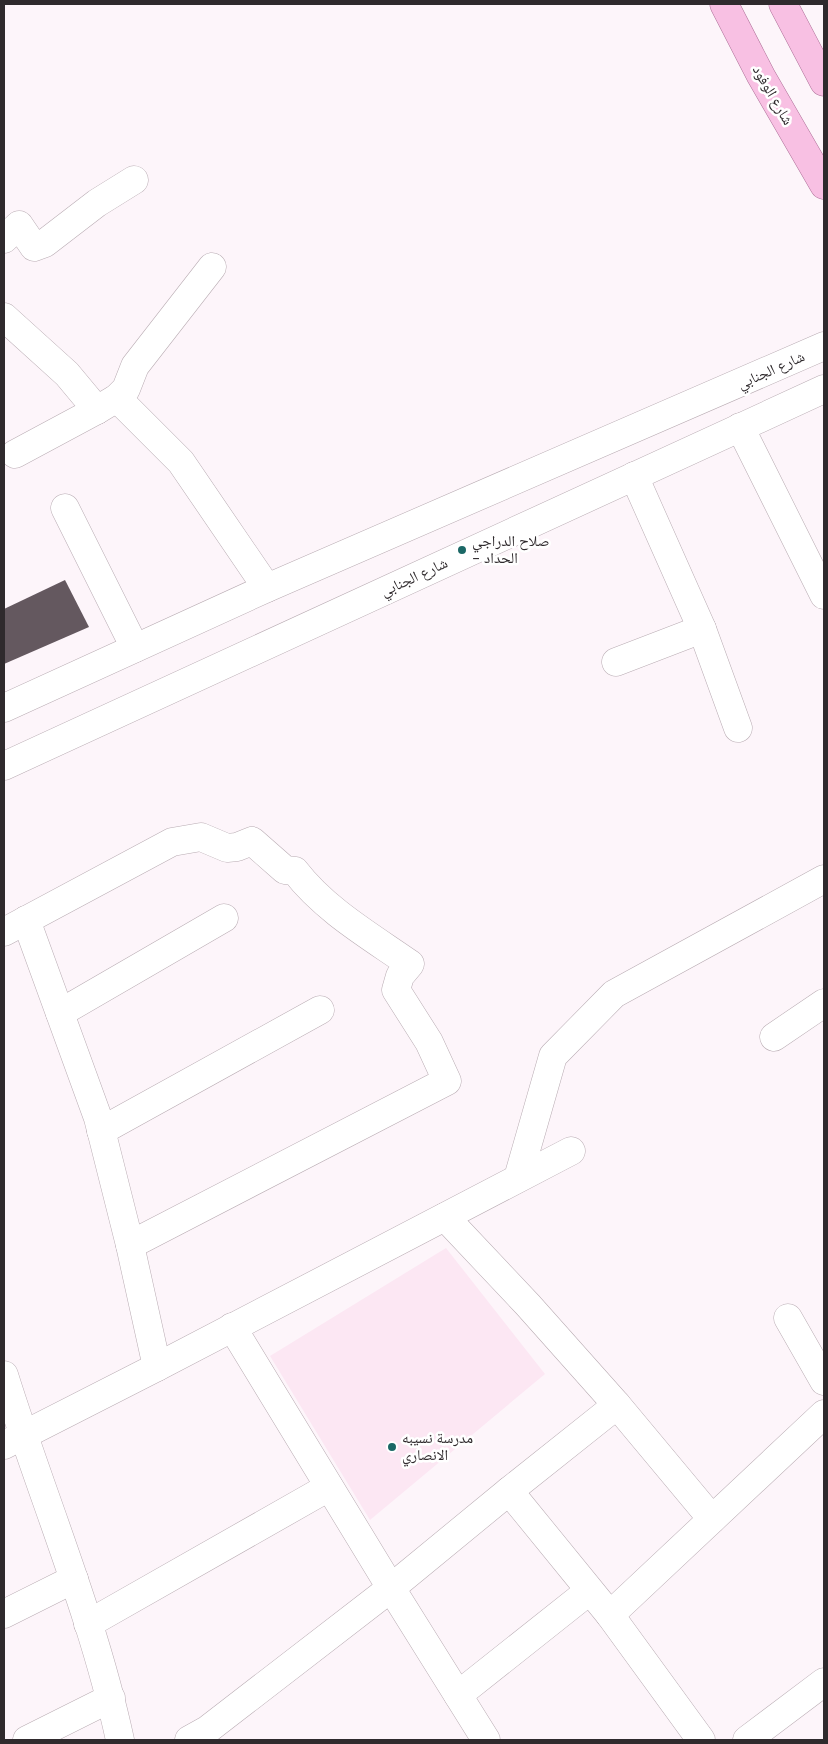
<svg xmlns="http://www.w3.org/2000/svg" width="828" height="1744" font-family="'DM Sans','Noto Naskh Arabic',sans-serif">
<style>
.built{fill:#fce7f3}
.building{fill:#64585f}
.lines{fill:none;stroke-linecap:round;stroke-linejoin:round}
.minor-casing{stroke:#b9acb3;stroke-width:29}
.major-casing{stroke:#ae7098;stroke-width:29}
.minor{stroke:#fff;stroke-width:28}
.major{stroke:#f8c0e3;stroke-width:28}
.poi-dot{fill:#1b6866;stroke:#fff;stroke-width:2}
.labels{text-anchor:middle;dominant-baseline:central;stroke-width:5;stroke-linejoin:round;paint-order:stroke}
.street-label{font-size:15px;fill:#2f2a2d;stroke:#fff}
.poi-label{font-size:15px;fill:#2f2a2d;stroke:#fff;text-anchor:start}
</style>
<rect width="100%" height="100%" fill="#fdf5fa"/>
<polygon class="built" points="446,1248 545,1374 370,1520 270,1356"/>
<polygon class="building" points="65,580 89,627 4,664 4,609"/>
<g class="lines">
<g class="minor-casing">
<g id="minor">
<polyline points="4,239 19,225 34,247 45,243 97,203 134,180"/>
<polyline points="4,317 67,374 97,410"/>
<polyline points="117,398 181,462 267,588"/>
<polyline points="740,427 824,595"/>
<polyline points="15,454 97,410 117,398 126,389 135,366 212,267"/>
<polyline points="634,476 702,629 738,728"/>
<polyline points="65,508 135,648"/>
<polyline points="616,662 702,629"/>
<polyline points="4,708 267,588 824,346"/>
<polyline points="4,766 824,389"/>
<polyline points="26,920 98,1118 130,1245 157,1367"/>
<path d="M4,932L172,842L201,837L227,848L237,847L252,841L285,870L295,871C325,910 370,936 410,964L400,976L396,990L429,1042L447,1081L130,1245"/>
<polyline points="60,1013 224,918"/>
<polyline points="774,1037 824,1003"/>
<polyline points="101,1131 320,1010"/>
<polyline points="518,1178 553,1056 614,994 824,879"/>
<polyline points="445,1217 528,1305 617,1405 712,1519"/>
<polyline points="788,1318 824,1381"/>
<polyline points="232,1327 391,1588 486,1740"/>
<path d="M4,1375C42,1497 93,1615 120,1740"/>
<polyline points="4,1445 157,1367 571,1151"/>
<polyline points="509,1491 610,1615 701,1740"/>
<polyline points="4,1614 74,1579"/>
<polyline points="610,1615 824,1414"/>
<polyline points="88,1624 329,1487"/>
<polyline points="458,1695 589,1591"/>
<polyline points="27,1740 111,1698"/>
<polyline points="189,1740 207,1730 391,1588 509,1491 617,1405"/>
<polyline points="747,1740 824,1682"/>
</g>
</g>
<g class="major-casing">
<g id="major">
<polyline points="724,4 761,76 824,185"/>
<polyline points="783,4 824,82"/>
</g>
</g>
<use href="#minor" class="minor"/>
<use href="#major" class="major"/>
</g>
<g class="poi-dot">
<circle cx="462" cy="550" r="5"/>
<circle cx="392" cy="1447" r="5"/>
</g>
<g class="labels">
<g class="street-label">
<text transform="translate(773 95) rotate(60)">شارع الوفود</text>
<text transform="translate(771 370) rotate(-24)">شارع الجنابي</text>
<text transform="translate(414 577) rotate(-25)">شارع الجنابي</text>
</g>
<g class="poi-label">
<text x="472" y="541">صلاح الدراجي<tspan x="472" dy="17">- الحداد</tspan></text>
<text x="402" y="1438">مدرسة نسيبه<tspan x="402" dy="17">الانصاري</tspan></text>
</g>
</g>
<rect width="828" height="1744" fill="none" stroke="#2f2a2d" stroke-width="10"/>
</svg>
